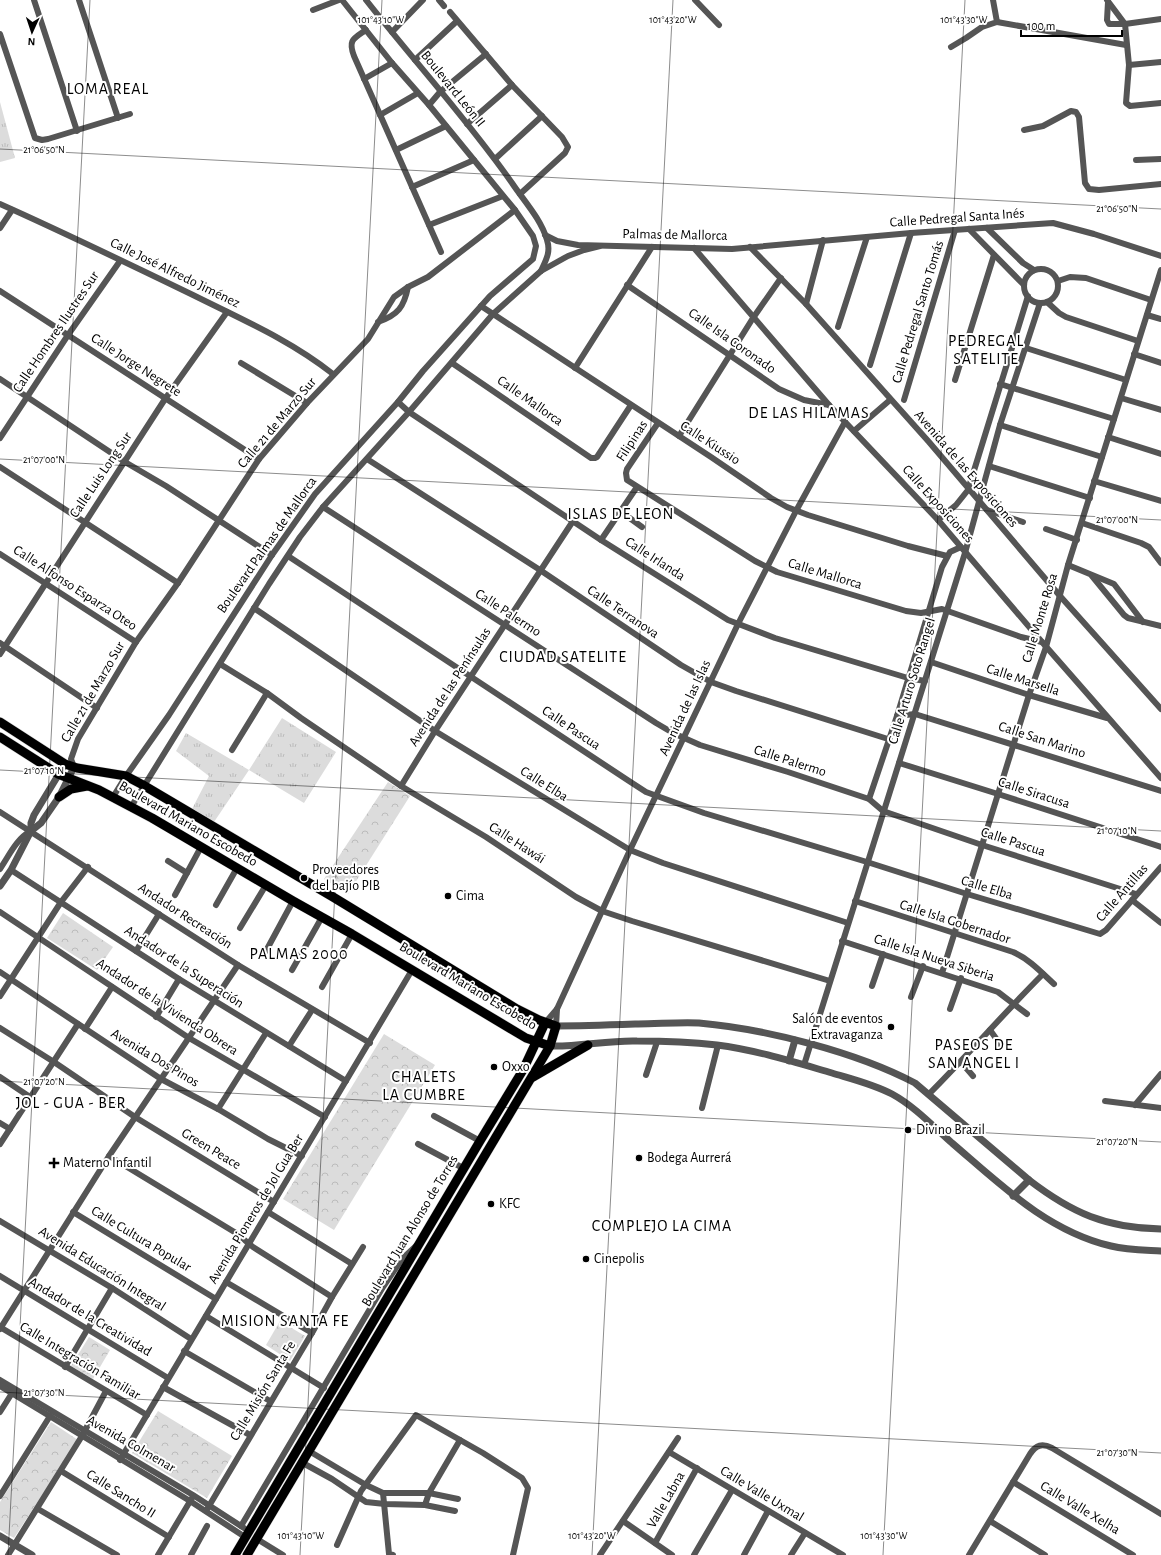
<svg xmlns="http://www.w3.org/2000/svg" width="1161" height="1555" font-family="'Alegreya Sans',sans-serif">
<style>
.grass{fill:url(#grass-tufts)}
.park{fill:url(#park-crowns)}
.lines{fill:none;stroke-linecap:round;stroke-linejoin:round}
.primary-casing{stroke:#dbdbdb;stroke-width:10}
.minor{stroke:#555;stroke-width:6}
.tertiary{stroke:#555;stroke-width:7}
.primary{stroke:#000;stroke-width:9}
.ticks{fill:none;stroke:#000;stroke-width:1;stroke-opacity:0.45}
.poi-dot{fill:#000;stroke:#fff;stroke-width:1.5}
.labels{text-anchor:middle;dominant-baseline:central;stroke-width:4;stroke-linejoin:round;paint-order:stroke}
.street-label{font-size:14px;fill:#000;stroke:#fff}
.poi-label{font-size:14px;fill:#000;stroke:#fff;text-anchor:start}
.quarter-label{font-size:16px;letter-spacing:1px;fill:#000;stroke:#fff}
.ticks-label{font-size:10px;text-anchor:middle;fill:#000;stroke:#fff;stroke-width:4;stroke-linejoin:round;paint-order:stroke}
</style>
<defs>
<pattern id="grass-tufts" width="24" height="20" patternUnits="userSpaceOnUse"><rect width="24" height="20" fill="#dcdcdc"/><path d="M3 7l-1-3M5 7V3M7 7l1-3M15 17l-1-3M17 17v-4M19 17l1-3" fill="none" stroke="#bbb"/></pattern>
<pattern id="park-crowns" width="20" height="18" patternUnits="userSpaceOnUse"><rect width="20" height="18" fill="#dcdcdc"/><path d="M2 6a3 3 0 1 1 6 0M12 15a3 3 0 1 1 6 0" fill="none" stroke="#bbb"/></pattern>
</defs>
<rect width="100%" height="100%" fill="#fff"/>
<g class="grass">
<polygon points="0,102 15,158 0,162"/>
<polygon points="282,718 336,752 304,803 249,770 214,822 192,809 209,776 176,751 186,733 249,770"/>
</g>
<g class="park">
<polygon points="388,782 410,796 348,894 324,879"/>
<polygon points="63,913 113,947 97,970 47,938"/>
<polygon points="384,1034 435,1065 334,1230 283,1199"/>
<polygon points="280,1321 305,1336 290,1361 266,1345"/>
<polygon points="89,1337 110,1350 93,1379 71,1366"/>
<polygon points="158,1411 232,1456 207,1498 132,1453"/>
<polygon points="51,1422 78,1440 14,1538 0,1530 0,1502"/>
</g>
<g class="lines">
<g class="primary-casing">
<g id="primary">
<polyline points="0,722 65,764 77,768 126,776 143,785 333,897 517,1009 539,1020 556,1026 550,1046 531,1078 247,1555"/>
<polyline points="0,737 58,774 99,790 152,818 293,901 352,934 526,1038 550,1046"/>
<polyline points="59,797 71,789 87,786"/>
<polyline points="533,1077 588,1045"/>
<polyline points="235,1555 480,1141 523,1070 545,1023"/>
</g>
</g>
<g class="minor">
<polyline points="34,0 77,131"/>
<polyline points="79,0 118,118"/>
<path d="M366,0C414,61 467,119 512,183C524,201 541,219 547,240C551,252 546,260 541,271"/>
<polyline points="439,0 444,6"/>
<polyline points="695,0 719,25"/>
<polyline points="1107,0 1125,24 1129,65 1126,103 1130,106 1161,103"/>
<polyline points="1108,2 1107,20 1109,24 1125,24 1161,19"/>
<polyline points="313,10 339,0"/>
<polyline points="450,12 512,85 562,137 568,147 565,153 520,194"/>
<polyline points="997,22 1126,45"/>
<path d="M366,30C353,39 348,40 354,56L441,252"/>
<polyline points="392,32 423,0"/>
<polyline points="0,34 35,138 42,140 48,139 130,114"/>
<polyline points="951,47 966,38 982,27 997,22 993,0"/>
<polyline points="415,60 457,21"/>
<polyline points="1129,65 1161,62"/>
<polyline points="364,79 392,63"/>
<polyline points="429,105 440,92 486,54"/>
<polyline points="380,115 418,93"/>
<polyline points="467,124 512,85"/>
<polyline points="1024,130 1043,126 1071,111 1076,112 1079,117 1085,183 1089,189 1099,190 1161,184"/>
<polyline points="396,150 446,126"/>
<polyline points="495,159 542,116"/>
<polyline points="1136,160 1161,159"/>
<polyline points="412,187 474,160"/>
<path d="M0,204C65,233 129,264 193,295C241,319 290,340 333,374"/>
<polyline points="429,225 503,196"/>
<polyline points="0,228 12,210"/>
<polyline points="987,228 1023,263 1034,270"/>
<polyline points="969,229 1024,285"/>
<polyline points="545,235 557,241 578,245 732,249 911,233 1053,223 1094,234 1161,256"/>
<polyline points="750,247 806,304 929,442 1060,596 1161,709"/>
<polyline points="694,248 829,405 938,520 1042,642 1161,778"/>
<circle cx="1041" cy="286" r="17"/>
<polyline points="1058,281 1070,277 1086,278 1151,300"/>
<polyline points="627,285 779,389 804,400 829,405"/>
<polyline points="0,291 259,459"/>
<polyline points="1047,302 1059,313 1066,317 1138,341"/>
<polyline points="806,304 823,240"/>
<polyline points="481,306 711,457 771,498 787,507 808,515 908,546 947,556"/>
<polyline points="1147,315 1161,319"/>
<path d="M378,322C398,315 404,307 408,287"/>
<polyline points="838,327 867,237"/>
<polyline points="1026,348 1126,380"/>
<polyline points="1134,354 1161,363"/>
<polyline points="241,363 307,403"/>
<polyline points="452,363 591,458 595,458 597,457 631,405"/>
<polyline points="870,365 911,233"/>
<polyline points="575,368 652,247"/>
<polyline points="0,379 125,462 166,486 272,555"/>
<polyline points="955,380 994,255"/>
<polyline points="1000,384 1114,419"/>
<polyline points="1121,398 1161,410"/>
<polyline points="904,400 955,230"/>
<polyline points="398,402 409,412 601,540 728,620 775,638 908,678 925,681"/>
<polyline points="658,423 627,469 626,473 627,480 755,561 777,572 906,611 921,613 942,609 1021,637 1042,642"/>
<polyline points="1000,425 1102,457"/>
<polyline points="854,431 890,400"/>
<polyline points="679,436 753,318 781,278"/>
<polyline points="1108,437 1161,454"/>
<polyline points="0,438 68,335 120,261"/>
<polyline points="367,459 540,570 681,665 711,682 736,691 888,739"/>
<polyline points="989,466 1090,498"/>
<polyline points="0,467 178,583"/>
<polyline points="1094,481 1161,501"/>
<polyline points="323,507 656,723 673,733 700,745 788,772 869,799 883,811 982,845 1136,894"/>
<polyline points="987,510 1023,522"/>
<polyline points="620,511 642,527"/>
<polyline points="938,520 956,505 968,490 1028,296"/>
<polyline points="1082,523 1141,543 1149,547 1161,563"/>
<polyline points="1046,529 1077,540"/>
<polyline points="601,540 637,487"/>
<polyline points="0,554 136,642"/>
<polyline points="288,556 629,781 646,792 704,813 867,862 967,894 1100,934 1106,930 1161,867"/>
<polyline points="1068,565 1114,584 1143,622"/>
<polyline points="1092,576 1124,615 1128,618 1161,626"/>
<polyline points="254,608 435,731 630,850 663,863 848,923"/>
<polyline points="0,643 97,708"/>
<polyline points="0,654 165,399 227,312"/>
<polyline points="931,662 1029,695 1107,718"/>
<polyline points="220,664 267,693 301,718 401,786 486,837 576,897 602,911 632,921 830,981"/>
<polyline points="897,716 915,714 1161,791"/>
<polyline points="232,750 267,693"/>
<polyline points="899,763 998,794 1161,847"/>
<polyline points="74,767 71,759 78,739 136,642 178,583 259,459 307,403 368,339 394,297 408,287 428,277 515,210"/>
<polyline points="401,786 435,731 573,521"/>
<polyline points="113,797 126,776 169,715 272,555 315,494 398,402 423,371 490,296 533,259 536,246 533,236 515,210 429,105 392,63 342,0"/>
<polyline points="869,799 897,716 942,567 950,552 961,547"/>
<polyline points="131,807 269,584 300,537 323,507 409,412 493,314 541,271 568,256 584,250 600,246"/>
<polyline points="0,812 238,965 370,1043"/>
<polyline points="168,861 187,873"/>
<path d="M0,869C9,856 16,839 31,831"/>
<polyline points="11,870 179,979 346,1081"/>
<polyline points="175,895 201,847"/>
<polyline points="1132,900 1161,923"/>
<path d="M855,901L1013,952C1029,959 1041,972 1054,984"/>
<polyline points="216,905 237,868"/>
<polyline points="0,912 189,1038 325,1117"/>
<polyline points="240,928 266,885"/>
<polyline points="842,941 998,992 1027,1014"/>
<polyline points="136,951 159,914"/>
<polyline points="266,951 293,901"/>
<polyline points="292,970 322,917"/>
<polyline points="0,972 161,1079 218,1109 268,1139 302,1156"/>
<polyline points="942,973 1029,695 1046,647 1068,565 1161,270"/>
<polyline points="872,986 883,954"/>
<polyline points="322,987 352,934"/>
<polyline points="0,996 61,902 88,867"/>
<polyline points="911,997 923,966"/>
<polyline points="950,1009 961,978"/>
<polyline points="156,1017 179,979"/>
<polyline points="545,1023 557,1009 630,850 738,624 796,511 845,422"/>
<polyline points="556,1026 557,1009"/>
<polyline points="0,1028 54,1062 135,1117 274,1202"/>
<polyline points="85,1029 112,987"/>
<polyline points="990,1030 1000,1044"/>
<polyline points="289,1046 312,1010"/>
<polyline points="961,1062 973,1076"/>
<polyline points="804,1065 965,553 1000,425 1040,303"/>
<polyline points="646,1075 657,1042"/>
<polyline points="0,1077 30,1097"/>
<path d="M929,1094C968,1055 1004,1013 1043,974"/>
<polyline points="1105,1101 1161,1108"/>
<polyline points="1135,1105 1161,1074"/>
<polyline points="702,1108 718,1045"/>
<polyline points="218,1109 266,1033"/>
<polyline points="434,1116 480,1141"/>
<polyline points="0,1123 10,1129"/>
<polyline points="0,1144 78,1024"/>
<polyline points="418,1144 463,1168"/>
<polyline points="109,1156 236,1233 253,1247 332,1297"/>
<polyline points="73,1212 216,1299"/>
<polyline points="268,1212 352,1264"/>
<polyline points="0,1221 112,1288 191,1339"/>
<polyline points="0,1276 168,1378"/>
<polyline points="226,1282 312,1333"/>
<polyline points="206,1316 324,1388"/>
<polyline points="0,1327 147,1415"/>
<polyline points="0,1329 109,1156 238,965"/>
<polyline points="184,1351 270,1401"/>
<polyline points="65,1367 112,1288"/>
<polyline points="0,1380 193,1495 244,1528"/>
<polyline points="0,1386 190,1501 245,1537"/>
<polyline points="163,1387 250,1435"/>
<polyline points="0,1412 14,1390"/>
<polyline points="309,1451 366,1485 383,1493 429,1493 458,1499"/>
<polyline points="669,1452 843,1555"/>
<polyline points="120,1460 412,970"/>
<polyline points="301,1462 332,1479 366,1502 385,1504 425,1505 455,1511"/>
<polyline points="61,1471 169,1537"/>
<polyline points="1013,1482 1133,1555"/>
<polyline points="383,1493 389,1554 393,1555"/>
<polyline points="0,1496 50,1416"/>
<polyline points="425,1505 429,1493 460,1440"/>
<polyline points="38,1509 117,1555"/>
<polyline points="206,1511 312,1333 332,1297 363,1247"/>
<polyline points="623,1521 672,1555"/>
<polyline points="990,1521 1045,1555"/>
<polyline points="241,1526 383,1287 402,1259 416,1246"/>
<polyline points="257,1539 283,1555"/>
<polyline points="655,1543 697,1468"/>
<polyline points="337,1545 361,1491 416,1415 483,1453 522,1478 528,1488 513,1555"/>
<polyline points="8,1555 82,1436 106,1391"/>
<polyline points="158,1555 192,1498"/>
<polyline points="191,1555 207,1526"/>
<polyline points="600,1555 678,1438"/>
<polyline points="694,1555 732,1490"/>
<polyline points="744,1555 768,1511"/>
<polyline points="791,1555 805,1533"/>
<path d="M969,1555L1030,1454C1036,1445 1042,1443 1052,1448L1161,1514"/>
</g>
<g class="tertiary">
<polyline points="31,831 31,823 34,815 65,764"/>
<polyline points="0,886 11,870 31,831 41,823 59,797 74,767"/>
<path d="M556,1026C583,1026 610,1025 638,1024C658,1024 678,1022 699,1023C766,1029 856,1052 915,1083L1029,1180C1072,1213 1106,1228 1161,1229"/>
<path d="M550,1046C579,1047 608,1040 637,1041C664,1041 691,1042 717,1045C756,1050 794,1062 832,1073C852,1079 873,1084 892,1094C914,1106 933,1126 952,1143C1000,1184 1047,1231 1111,1246C1127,1250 1144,1250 1161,1251"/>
<polyline points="789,1061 795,1040"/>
<polyline points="1013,1196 1029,1180"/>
<polyline points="0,1536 32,1555"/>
</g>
<use href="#primary" class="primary"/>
</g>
<path class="ticks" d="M0,149L1161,209M0,459L1161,520M0,770L1161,831M0,1081L1161,1142M0,1392L1161,1453M8,1555L90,0M300,1555L382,0M592,1555L673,0M883,1555L965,0"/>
<g class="poi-dot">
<circle cx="304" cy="878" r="4"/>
<circle cx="448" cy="896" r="4"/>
<circle cx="891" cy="1027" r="4"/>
<circle cx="494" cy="1067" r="4"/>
<circle cx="908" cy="1130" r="4"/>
<circle cx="639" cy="1158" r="4"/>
<path d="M52 1157h4v4h4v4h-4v4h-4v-4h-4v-4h4z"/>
<circle cx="491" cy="1204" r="4"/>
<circle cx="586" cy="1259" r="4"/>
</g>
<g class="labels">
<g class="street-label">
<text transform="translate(453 89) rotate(51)">Boulevard León II</text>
<text transform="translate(957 218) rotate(-4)">Calle Pedregal Santa Inés</text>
<text transform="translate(675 235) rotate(1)">Palmas de Mallorca</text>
<text transform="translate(175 273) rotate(26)">Calle José Alfredo Jiménez</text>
<text transform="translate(918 312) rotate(-73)">Calle Pedregal Santo Tomás</text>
<text transform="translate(56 332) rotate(-56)">Calle Hombres Ilustres Sur</text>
<text transform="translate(732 341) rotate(35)">Calle Isla Coronado</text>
<text transform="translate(136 365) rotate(33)">Calle Jorge Negrete</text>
<text transform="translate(530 401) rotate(35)">Calle Mallorca</text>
<text transform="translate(277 423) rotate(-50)">Calle 21 de Marzo Sur</text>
<text transform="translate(632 441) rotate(-57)">Filipinas</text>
<text transform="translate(710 443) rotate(33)">Calle Kiussio</text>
<text transform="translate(966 469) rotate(49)">Avenida de las Exposiciones</text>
<text transform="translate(101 475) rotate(-56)">Calle Luis Long Sur</text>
<text transform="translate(938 504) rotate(48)">Calle Exposiciones</text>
<text transform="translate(267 545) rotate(-55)">Boulevard Palmas de Mallorca</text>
<text transform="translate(655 559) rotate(33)">Calle Irlanda</text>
<text transform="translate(825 574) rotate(17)">Calle Mallorca</text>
<text transform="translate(75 588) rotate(33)">Calle Alfonso Esparza Oteo</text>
<text transform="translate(623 612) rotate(34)">Calle Terranova</text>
<text transform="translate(508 613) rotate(33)">Calle Palermo</text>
<text transform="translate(1040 618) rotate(-73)">Calle Monte Rosa</text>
<text transform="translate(1023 680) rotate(18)">Calle Marsella</text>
<text transform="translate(912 681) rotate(-73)">Calle Arturo Soto Rangel</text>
<text transform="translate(450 687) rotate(-57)">Avenida de las Penínsulas</text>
<text transform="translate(93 692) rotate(-60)">Calle 21 de Marzo Sur</text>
<text transform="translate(685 708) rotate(-65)">Avenida de las Islas</text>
<text transform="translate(571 728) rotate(34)">Calle Pascua</text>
<text transform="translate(1042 740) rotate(18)">Calle San Marino</text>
<text transform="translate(790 761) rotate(18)">Calle Palermo</text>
<text transform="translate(544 784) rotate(32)">Calle Elba</text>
<text transform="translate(1034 793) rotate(18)">Calle Siracusa</text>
<text transform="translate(188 824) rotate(30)">Boulevard Mariano Escobedo</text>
<text transform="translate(1013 842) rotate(18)">Calle Pascua</text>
<text transform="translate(517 843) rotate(33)">Calle Hawái</text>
<text transform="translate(987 888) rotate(17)">Calle Elba</text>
<text transform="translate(1122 893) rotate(-49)">Calle Antillas</text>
<text transform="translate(185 916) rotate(33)">Andador Recreación</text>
<text transform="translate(955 922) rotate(18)">Calle Isla Gobernador</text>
<text transform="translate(934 958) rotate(18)">Calle Isla Nueva Siberia</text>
<text transform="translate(184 967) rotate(33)">Andador de la Superación</text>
<text transform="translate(468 986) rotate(31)">Boulevard Mariano Escobedo</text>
<text transform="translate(167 1007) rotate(33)">Andador de la Vivienda Obrera</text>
<text transform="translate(155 1058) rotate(31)">Avenida Dos Pinos</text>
<text transform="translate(211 1149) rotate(31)">Green Peace</text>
<text transform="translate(256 1209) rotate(-59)">Avenida Pioneros de Jol Gua Ber</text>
<text transform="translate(410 1231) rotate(-59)">Boulevard Juan Alonso de Torres</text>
<text transform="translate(141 1239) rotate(31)">Calle Cultura Popular</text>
<text transform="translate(102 1269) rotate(32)">Avenida Educación Integral</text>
<text transform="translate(90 1317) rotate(31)">Andador de la Creatividad</text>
<text transform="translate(80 1361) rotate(31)">Calle Integración Familiar</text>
<text transform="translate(263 1391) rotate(-59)">Calle Misión Santa Fe</text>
<text transform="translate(131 1444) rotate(30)">Avenida Colmenar</text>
<text transform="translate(121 1494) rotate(32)">Calle Sancho II</text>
<text transform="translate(762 1494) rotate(31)">Calle Valle Uxmal</text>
<text transform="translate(666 1500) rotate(-60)">Valle Labna</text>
<text transform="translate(1080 1508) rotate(31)">Calle Valle Xelha</text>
</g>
<g class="poi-label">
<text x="312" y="870">Proveedores<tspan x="312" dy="16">del bajío PIB</tspan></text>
<text x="456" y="896">Cima</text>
<text x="883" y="1019" text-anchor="end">Salón de eventos<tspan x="883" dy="16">Extravaganza</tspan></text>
<text x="502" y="1067">Oxxo</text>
<text x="916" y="1130">Divino Brazil</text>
<text x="647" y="1158">Bodega Aurrerá</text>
<text x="63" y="1163">Materno Infantil</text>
<text x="499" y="1204">KFC</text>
<text x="594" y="1259">Cinepolis</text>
</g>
<g class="quarter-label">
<text x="108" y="89">LOMA REAL</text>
<text x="986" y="341">PEDREGAL<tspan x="986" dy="18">SATELITE</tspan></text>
<text x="809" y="413">DE LAS HILAMAS</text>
<text x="621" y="514">ISLAS DE LEON</text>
<text x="563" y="657">CIUDAD SATELITE</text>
<text x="299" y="954">PALMAS 2000</text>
<text x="974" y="1045">PASEOS DE<tspan x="974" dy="18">SAN ANGEL I</tspan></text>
<text x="424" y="1077">CHALETS<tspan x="424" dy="18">LA CUMBRE</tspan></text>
<text x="71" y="1103">JOL - GUA - BER</text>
<text x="662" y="1226">COMPLEJO LA CIMA</text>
<text x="285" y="1321">MISION SANTA FE</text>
</g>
</g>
<g class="ticks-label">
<text x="381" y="23">101°43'10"W</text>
<text x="673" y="23">101°43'20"W</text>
<text x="964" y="23">101°43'30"W</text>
<text x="44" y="153">21°06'50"N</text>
<text x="1117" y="212">21°06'50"N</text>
<text x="44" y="463">21°07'00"N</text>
<text x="1117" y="523">21°07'00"N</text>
<text x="44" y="774">21°07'10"N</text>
<text x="1117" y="834">21°07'10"N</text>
<text x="44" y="1085">21°07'20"N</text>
<text x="1117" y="1145">21°07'20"N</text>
<text x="44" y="1396">21°07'30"N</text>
<text x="1117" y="1456">21°07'30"N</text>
<text x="301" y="1539">101°43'10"W</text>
<text x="592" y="1539">101°43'20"W</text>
<text x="884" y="1539">101°43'30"W</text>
</g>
<g transform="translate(32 32) rotate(183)" stroke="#ffffff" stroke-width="3" paint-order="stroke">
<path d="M0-3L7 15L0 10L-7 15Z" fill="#000000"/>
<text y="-6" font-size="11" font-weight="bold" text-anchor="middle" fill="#000000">N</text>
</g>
<path d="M1021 30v6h101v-6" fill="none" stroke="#000000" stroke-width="2"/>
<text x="1027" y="30" font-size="12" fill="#000000" stroke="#ffffff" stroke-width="3" paint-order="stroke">100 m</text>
</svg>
